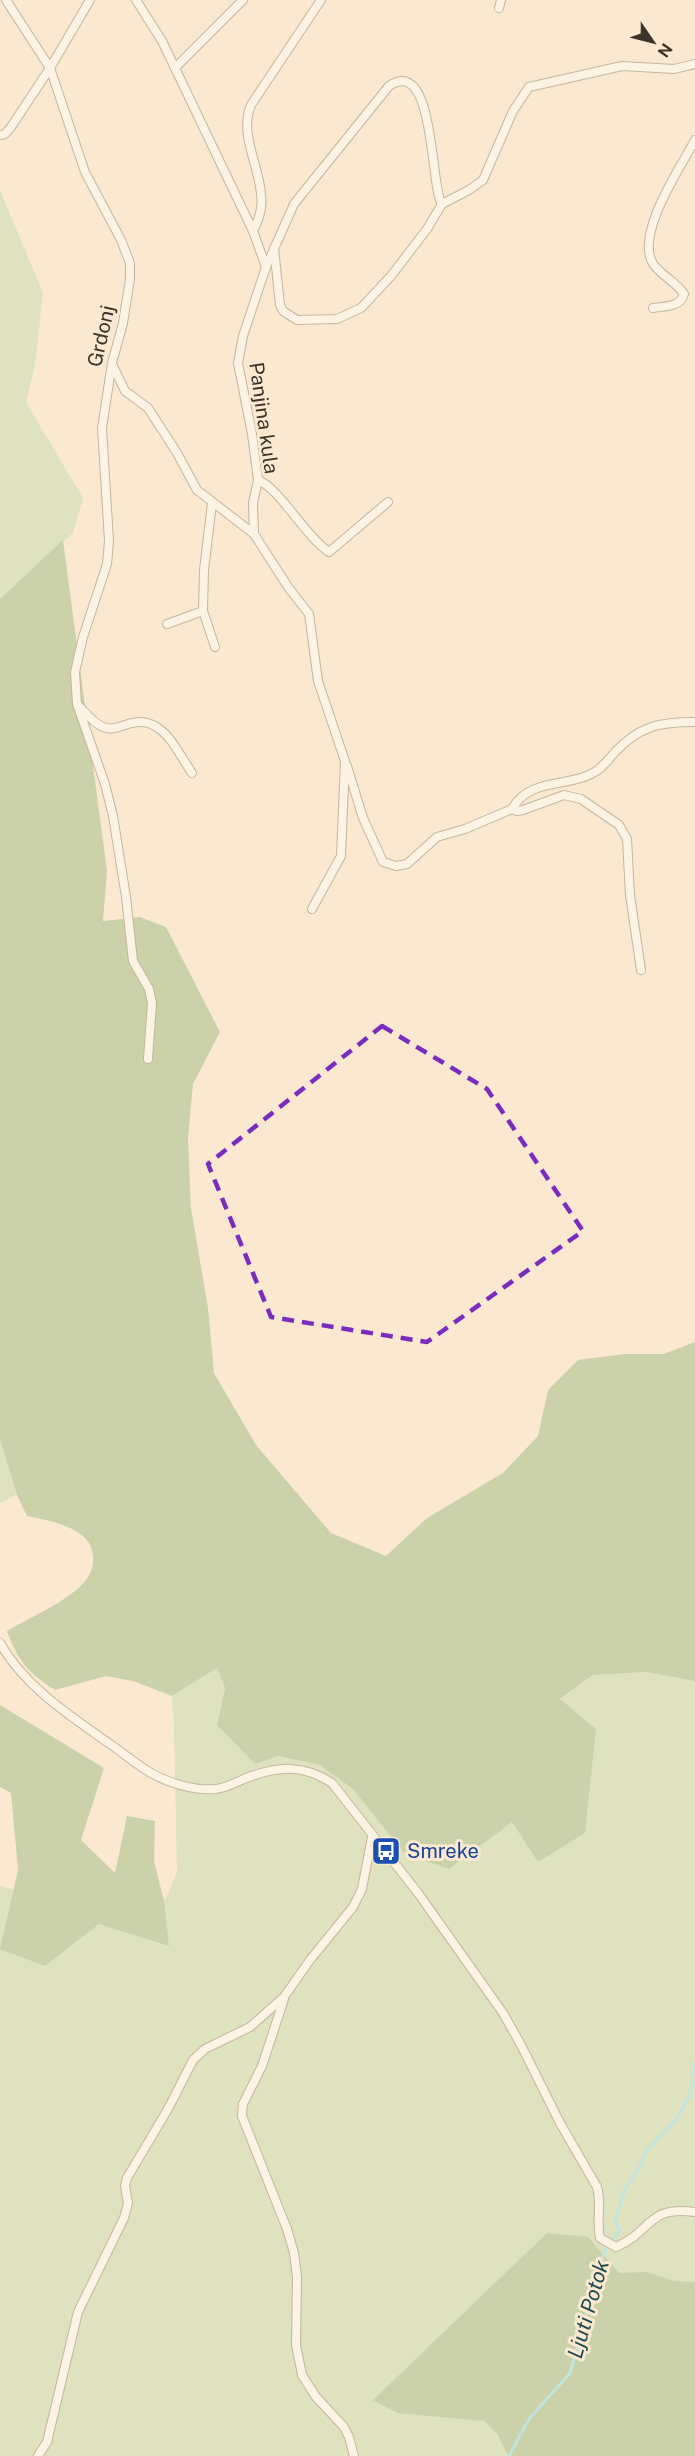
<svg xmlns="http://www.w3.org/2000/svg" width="695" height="2456" font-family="'Public Sans',sans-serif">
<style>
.green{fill:#bdd9ab}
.forest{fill:#93b77b}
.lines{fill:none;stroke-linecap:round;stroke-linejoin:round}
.stream{stroke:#80dced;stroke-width:3}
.street-casing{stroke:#85765f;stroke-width:10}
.street{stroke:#fff;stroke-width:8}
.marked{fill:none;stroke:#7b2cbf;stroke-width:4.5;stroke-dasharray:12 8;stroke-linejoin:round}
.labels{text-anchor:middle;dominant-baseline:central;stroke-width:6;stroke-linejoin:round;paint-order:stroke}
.street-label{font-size:20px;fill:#3a342a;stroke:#fae9d0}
.transit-label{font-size:20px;fill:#164399;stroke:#fae9d0;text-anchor:start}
.water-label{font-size:21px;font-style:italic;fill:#1e4950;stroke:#fae9d0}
</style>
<rect width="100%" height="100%" fill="#fae9d0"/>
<g class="green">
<polygon points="0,190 43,293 35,365 26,402 83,498 73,533 0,599"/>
<polygon points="0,1440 17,1495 0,1503"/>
<polygon points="217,1668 225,1688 217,1725 278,1756 320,1765 353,1788 405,1854 596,1729 560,1700 593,1675 646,1672 695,1681 695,2456 0,2456 0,1886 76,1905 166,1899 177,1872 174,1727 172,1696"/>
</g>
<g class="forest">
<path d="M63,540L107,871L103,921L140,917L166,927L220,1032L193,1084L188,1138L191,1208L208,1308L214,1373L256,1445L331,1533L386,1556L427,1518L503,1473L538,1436L548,1390L578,1360L625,1354H664L695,1342V1681L646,1672L593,1675L560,1699L596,1729L585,1833L538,1862L512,1822L449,1869L405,1854L353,1789L320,1765L278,1756L255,1764L217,1725L225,1688L217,1668L172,1696L133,1681L106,1676L55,1690C28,1673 18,1661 7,1631C29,1618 55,1607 75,1591C84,1584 93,1573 93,1561C96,1528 51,1521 27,1516L17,1495L0,1440V599Z"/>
<polygon points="0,1705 104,1768 81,1840 115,1873 127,1816 155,1821 154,1861 164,1901 169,1946 99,1924 45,1966 0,1949 18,1870 11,1793 0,1787"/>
<polygon points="547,2233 588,2237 619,2273 647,2272 674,2281 695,2282 695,2456 508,2456 498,2435 484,2421 397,2413 373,2400"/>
</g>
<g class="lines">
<polyline class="stream" points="509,2456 529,2419 570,2373 604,2252 620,2230 615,2222 625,2189 639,2168 646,2151 676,2120 690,2095 695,2063"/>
<g class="street-casing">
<g id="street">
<polyline points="6,0 50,68 85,172 121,240 130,263 130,279 123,323 112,363 102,428 109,541 107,564 83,637 75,672 77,704 105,784 113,816 126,897 133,961 149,989 152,1003 148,1059"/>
<polyline points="136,0 162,41 175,68 253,231 266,267 243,336 238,363 252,434 258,480 253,503 254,534 288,587 309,614 318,681 345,761 341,856 312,909"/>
<polyline points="499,8 501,0"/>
<polyline points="175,68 243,0"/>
<polyline points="0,135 5,134 11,127 50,68 90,0"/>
<path d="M253,231C259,219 263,208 261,194C259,165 239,134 251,105L321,0"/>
<polyline points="274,248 280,305 283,311 297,320 337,319 361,308 391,276 427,229 442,204 469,190 483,180 513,111 529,87 622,66 674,69 695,64"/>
<path d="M266,267L294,204L389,86C436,54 430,190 442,204"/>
<path d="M653,308C665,306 681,307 684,294C676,282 662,276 654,265C633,236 681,167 695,140"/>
<polyline points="112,364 125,391 148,408 177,453 197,490 254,534"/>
<path d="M258,480C279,488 306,537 329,552L388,502"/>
<polyline points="203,611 215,647"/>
<polyline points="167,624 203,611 204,570 212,503"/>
<path d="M78,705C86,713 93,723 103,727C119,734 135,712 158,728C172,737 182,759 192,773"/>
<path d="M347,766L363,818L383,862L396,866L407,864L437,837L465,829L512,809C529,778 567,787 591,774C601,770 608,760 615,752C640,726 659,722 695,722"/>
<polyline points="512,809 517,811 523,810 564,795 581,799 619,825 627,839 630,895 641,970"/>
<path d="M0,1643C24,1686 70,1716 110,1744C123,1753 136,1764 151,1773C169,1783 194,1791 216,1789C226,1788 237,1782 246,1778C278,1766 303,1764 332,1783L418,1893L503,2013L521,2045L560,2123L597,2187C602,2204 596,2221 600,2238L616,2247C652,2232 647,2205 695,2212"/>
<polyline points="284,1999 262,2066 243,2104 242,2116 287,2229 294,2253 297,2277 296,2345 302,2375 316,2397 344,2427 349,2437 354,2456"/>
<polyline points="38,2456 47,2442 78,2312 124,2218 128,2203 125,2186 127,2178 168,2109 193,2060 205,2049 250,2027 284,1997 310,1960 353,1907 362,1889 372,1837"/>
</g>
</g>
<use href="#street" class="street"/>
</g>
<path d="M0 0H695V2456H0ZM382,1026L487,1089L583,1231L427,1342L271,1317L208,1164Z" fill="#fae9d0" fill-opacity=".55" fill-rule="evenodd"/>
<path class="marked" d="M382,1026L487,1089L583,1231L427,1342L271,1317L208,1164Z"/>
<defs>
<g id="bus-square" transform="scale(1.5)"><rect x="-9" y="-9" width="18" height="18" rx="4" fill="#1a4fb4" stroke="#fae9d0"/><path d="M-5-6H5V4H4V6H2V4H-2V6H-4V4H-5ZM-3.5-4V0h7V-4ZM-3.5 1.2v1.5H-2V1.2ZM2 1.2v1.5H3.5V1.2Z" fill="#fff"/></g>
</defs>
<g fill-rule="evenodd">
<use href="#bus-square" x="386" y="1851"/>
</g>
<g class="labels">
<g class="street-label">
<text transform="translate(101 336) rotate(-77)">Grdonj</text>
<text transform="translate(264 418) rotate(82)">Panjina kula</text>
</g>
<g class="transit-label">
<text x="407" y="1851">Smreke</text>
</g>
<g class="water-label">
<text transform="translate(588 2309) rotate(-74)">Ljuti Potok</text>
</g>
</g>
<g transform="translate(653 42) rotate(125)" stroke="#fae9d0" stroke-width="4.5" paint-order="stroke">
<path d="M0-4.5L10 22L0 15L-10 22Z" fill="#3a342a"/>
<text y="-9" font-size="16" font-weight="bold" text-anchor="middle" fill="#3a342a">N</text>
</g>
</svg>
